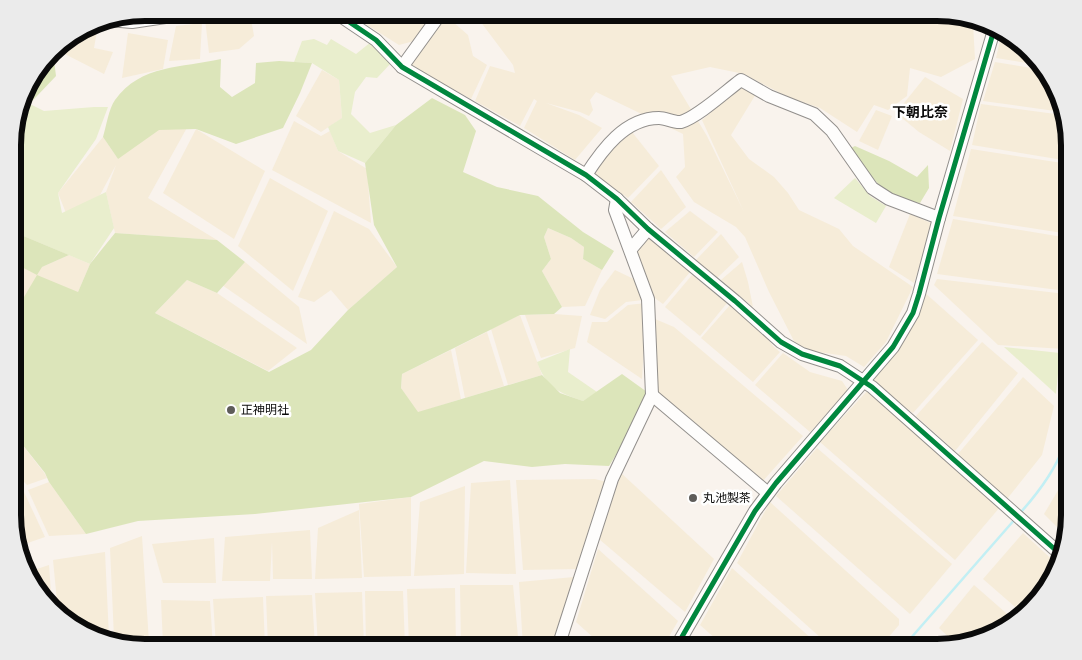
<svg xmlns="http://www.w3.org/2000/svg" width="1082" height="660" font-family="'Times New Roman','Noto Sans JP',serif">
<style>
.farmland{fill:#f6ecd9}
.green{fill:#e9eecd}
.forest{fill:#dce5ba}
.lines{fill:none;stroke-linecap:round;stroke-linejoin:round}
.stream{stroke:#c2eff4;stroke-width:2.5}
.minor-casing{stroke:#928f8c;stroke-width:14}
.minor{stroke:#fefdfc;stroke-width:12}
.cycleway-casing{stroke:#fff;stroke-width:8}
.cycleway{stroke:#00873e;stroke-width:5}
.poi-dot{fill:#5e5c59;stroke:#fff;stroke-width:2}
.labels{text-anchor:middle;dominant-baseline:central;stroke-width:5;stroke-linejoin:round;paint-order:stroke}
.poi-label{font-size:12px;fill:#0a0a0a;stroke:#fff;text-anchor:start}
.neighbourhood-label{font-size:14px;font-weight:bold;fill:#0a0a0a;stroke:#fff}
.rim{fill:none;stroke:#0a0a0a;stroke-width:6}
</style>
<rect width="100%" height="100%" fill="#f9f3ed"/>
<g class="farmland">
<polygon points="250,13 254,36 239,49 209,53 205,19"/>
<polygon points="348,13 435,13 414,41 399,45"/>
<polygon points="474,13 938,13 973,23 975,59 941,77 910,68 907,96 888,110 874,105 857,132 820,108 788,97 744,74 710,67 671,76 707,136 744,212 702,120 734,93 745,87 756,94 731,135 749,159 774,177 788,193 799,210 839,229 853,246 913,287 886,342 864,367 846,356 804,350 796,345 769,292 745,237 736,227 694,202 676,177 685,167 683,134 596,92 590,100 593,110 589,116 580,112 546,103 579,115 602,128 575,160 524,128 537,101 534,99 520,126 475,101 490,66 515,73 513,65"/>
<polygon points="445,15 468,35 473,56 487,65 471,99 410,65"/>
<polygon points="93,23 98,25 94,48 113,52 104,74 55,49 57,46"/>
<polygon points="202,23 200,59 169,61 176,26"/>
<polygon points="1002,32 1010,35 1039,65 996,58"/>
<polygon points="128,33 168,40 163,69 122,78"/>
<polygon points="995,62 1044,70 1052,78 1062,112 983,101"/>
<polygon points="322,70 339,80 342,118 321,132 296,116"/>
<polygon points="925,77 963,99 950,151 919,132 896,113"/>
<polygon points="981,104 1063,115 1069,136 1069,161 972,145"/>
<polygon points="876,110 892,116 878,150 859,141"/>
<polygon points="294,121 321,136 330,131 338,151 367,169 371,223 272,170"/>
<polygon points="189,124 148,198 217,240 115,233 106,192 116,165 100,195 66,213 58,193 103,137 118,159 121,151 167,125"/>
<polygon points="196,129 265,171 234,239 163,193"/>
<polygon points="632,132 659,166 628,198 595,175 605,156"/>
<polygon points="971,149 1069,164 1069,234 953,216"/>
<polygon points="661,170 686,207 661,229 631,202"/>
<polygon points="270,178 328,211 293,291 238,246"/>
<polygon points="334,211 369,229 397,267 348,310 331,290 314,302 298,297"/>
<polygon points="690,211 718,232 694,257 665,232"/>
<polygon points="910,214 933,224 914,283 889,267"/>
<polygon points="953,219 1069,238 1069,272 1066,291 937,274"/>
<polygon points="548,228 571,238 584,247 583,259 602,270 585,306 562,307 542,271 551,259 544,237"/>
<polygon points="721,234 739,257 717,278 696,260"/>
<polygon points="649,236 690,272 663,304 652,296 637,250"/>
<polygon points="69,255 90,264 78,292 14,314 14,263 42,267"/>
<polygon points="245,262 299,307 307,344 222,285"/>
<polygon points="742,262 748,282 753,307 721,280"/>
<polygon points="615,270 640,282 643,300 626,302 605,319 590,315 600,290"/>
<polygon points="692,275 727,303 700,336 665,307"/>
<polygon points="937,279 1066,294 1064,349 998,345 934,285"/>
<polygon points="187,280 217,293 297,348 268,371 155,313"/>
<polygon points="924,292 978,340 913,413 869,381"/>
<polygon points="646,303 645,326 642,379 587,342 592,322 607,322 628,305"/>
<polygon points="730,305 766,337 774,347 780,352 753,382 701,338"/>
<polygon points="554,314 582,316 575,348 541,358 525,315"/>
<polygon points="520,315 542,375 508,385 491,329"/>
<polygon points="655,319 674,327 803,436 761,483 658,392 653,328"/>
<polygon points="487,332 504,386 465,398 455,348"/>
<polygon points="982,342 1018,373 955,451 916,416"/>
<polygon points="451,350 461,399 417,413 401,388 402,374"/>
<polygon points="783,353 810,372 842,381 848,390 810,432 755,385"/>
<polygon points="1023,377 1054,406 1042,455 1007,499 958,454"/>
<polygon points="868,390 1000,507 955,560 820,442"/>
<polygon points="14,434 45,474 47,478 27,485 14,471"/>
<polygon points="817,448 952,564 910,614 776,496"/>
<polygon points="1069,472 1069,524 1065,535 1044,514"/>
<polygon points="621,473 714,559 685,612 599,539"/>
<polygon points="595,479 607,482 578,569 523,570 516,480"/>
<polygon points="510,480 516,574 466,573 471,483"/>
<polygon points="49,482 86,534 49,536 28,490"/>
<polygon points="465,486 464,574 414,576 420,502"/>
<polygon points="24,492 45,537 19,546 14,532 14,499"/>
<polygon points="411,497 411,576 364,577 359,504"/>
<polygon points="770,502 899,619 899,625 880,647 831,647 737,563"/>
<polygon points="359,510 362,578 315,579 318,528"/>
<polygon points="310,530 312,579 273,579 272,542 270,581 222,581 225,537"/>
<polygon points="1023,533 1056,563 1047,588 1022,613 983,579"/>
<polygon points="142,536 149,642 114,638 110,548"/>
<polygon points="214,538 216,583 163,583 152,544"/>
<polygon points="598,549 678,621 663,647 604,647 576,622"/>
<polygon points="105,552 109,637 72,625 58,612 53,560"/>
<polygon points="49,565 52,606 35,588 28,572"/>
<polygon points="732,568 821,647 725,647 700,625"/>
<polygon points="574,577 551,647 523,647 519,582"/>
<polygon points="460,585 513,585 519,647 461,647"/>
<polygon points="974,585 1014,620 1003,630 956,644 939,628"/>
<polygon points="455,588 456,647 409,647 407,589"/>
<polygon points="365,591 403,591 405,647 366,647"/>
<polygon points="362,592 364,647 318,647 315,593"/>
<polygon points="312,595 315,647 268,647 266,596"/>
<polygon points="263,597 265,647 216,647 213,599"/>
<polygon points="161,600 210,601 213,647 163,645"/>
</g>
<g class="green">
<polygon points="314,39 327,45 331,39 356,54 371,42 392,62 377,78 366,77 355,92 351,114 370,133 396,125 365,163 338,151 328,127 342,118 339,80 312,63 294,62 302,41"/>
<polygon points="30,104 44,111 94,107 108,107 96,139 58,193 62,213 106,192 114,228 90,264 14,232 14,128 17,115"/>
<polygon points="855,178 870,196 886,206 876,223 834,198"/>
<polygon points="1004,347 1060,353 1056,394"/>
<path d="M570,349L568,372L597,392L583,401C559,393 546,387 537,362Z"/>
</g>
<g class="forest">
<polygon points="53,52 56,76 16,118 26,86"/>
<path d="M221,59L220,87L232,97L255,83L256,63L279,61L312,63L300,93L283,128L236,144L196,129L159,130L118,159L103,137C106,127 109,108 115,100C141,64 182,68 221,59Z"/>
<polygon points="432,98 465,115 476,131 463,172 497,187 538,196 583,232 614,251 602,270 583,259 584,247 571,238 548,228 544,237 551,259 542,271 562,307 554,314 520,315 402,374 401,388 418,412 542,375 560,393 583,401 622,374 647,392 624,442 609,466 565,464 532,467 484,461 411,497 255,514 138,521 86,534 49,482 45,473 14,434 14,314 37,275 14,263 14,232 69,255 42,267 37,275 78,292 90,264 115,233 217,240 245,262 217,293 187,280 155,313 269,372 311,350 348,310 397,267 374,225 365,163 396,125"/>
<path d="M855,146L889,161L917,177L928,165L929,188L920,203C884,199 869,175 851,148Z"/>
</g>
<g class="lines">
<g class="stream">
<path d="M1021,512C1038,493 1055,470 1064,446C1067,438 1068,427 1069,419"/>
<polyline points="903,647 1016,518"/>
</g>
<g class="minor-casing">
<g id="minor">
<polyline points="336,13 376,40 402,67 586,175 617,199 648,229 735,301 781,342 802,354 840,366 872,387 1059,553"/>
<polyline points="109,20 132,22 192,13"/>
<polyline points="402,67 441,13"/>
<path d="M586,175C602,150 625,118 659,118C666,118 674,123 681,122C698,117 726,91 741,80L769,96L814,114L832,131L872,188L889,199L939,218"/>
<polyline points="631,249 648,229"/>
<polyline points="652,395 768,493"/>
<polyline points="558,647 612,479 652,395 648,299 615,210 617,199"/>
<polyline points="676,647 755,511 776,483 893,347 913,313 919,294 939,218 994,30"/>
</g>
</g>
<use href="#minor" class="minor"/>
<g class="cycleway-casing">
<g id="cycleway">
<polyline points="336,13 376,40 402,67 586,175 617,199 648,229 735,301 781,342 802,354 840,366 872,387 1059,553"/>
<polyline points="676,647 755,511 776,483 893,347 913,313 919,294 939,218 994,30"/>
</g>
</g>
<use href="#cycleway" class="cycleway"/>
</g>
<g class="poi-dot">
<circle cx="231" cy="410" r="5"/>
<circle cx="693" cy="498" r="5"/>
</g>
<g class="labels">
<g class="poi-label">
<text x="241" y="410">正神明社</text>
<text x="703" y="498">丸池製茶</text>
</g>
<g class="neighbourhood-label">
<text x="920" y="112">下朝比奈</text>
</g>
</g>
<path d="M0 0H1082V660H0ZM145 21H937A124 124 0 0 1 1061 145V515A124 124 0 0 1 937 639H145A124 124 0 0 1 21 515V145A124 124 0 0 1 145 21Z" fill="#ebebeb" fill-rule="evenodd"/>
<path class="rim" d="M145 21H937A124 124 0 0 1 1061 145V515A124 124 0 0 1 937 639H145A124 124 0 0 1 21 515V145A124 124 0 0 1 145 21Z"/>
</svg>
